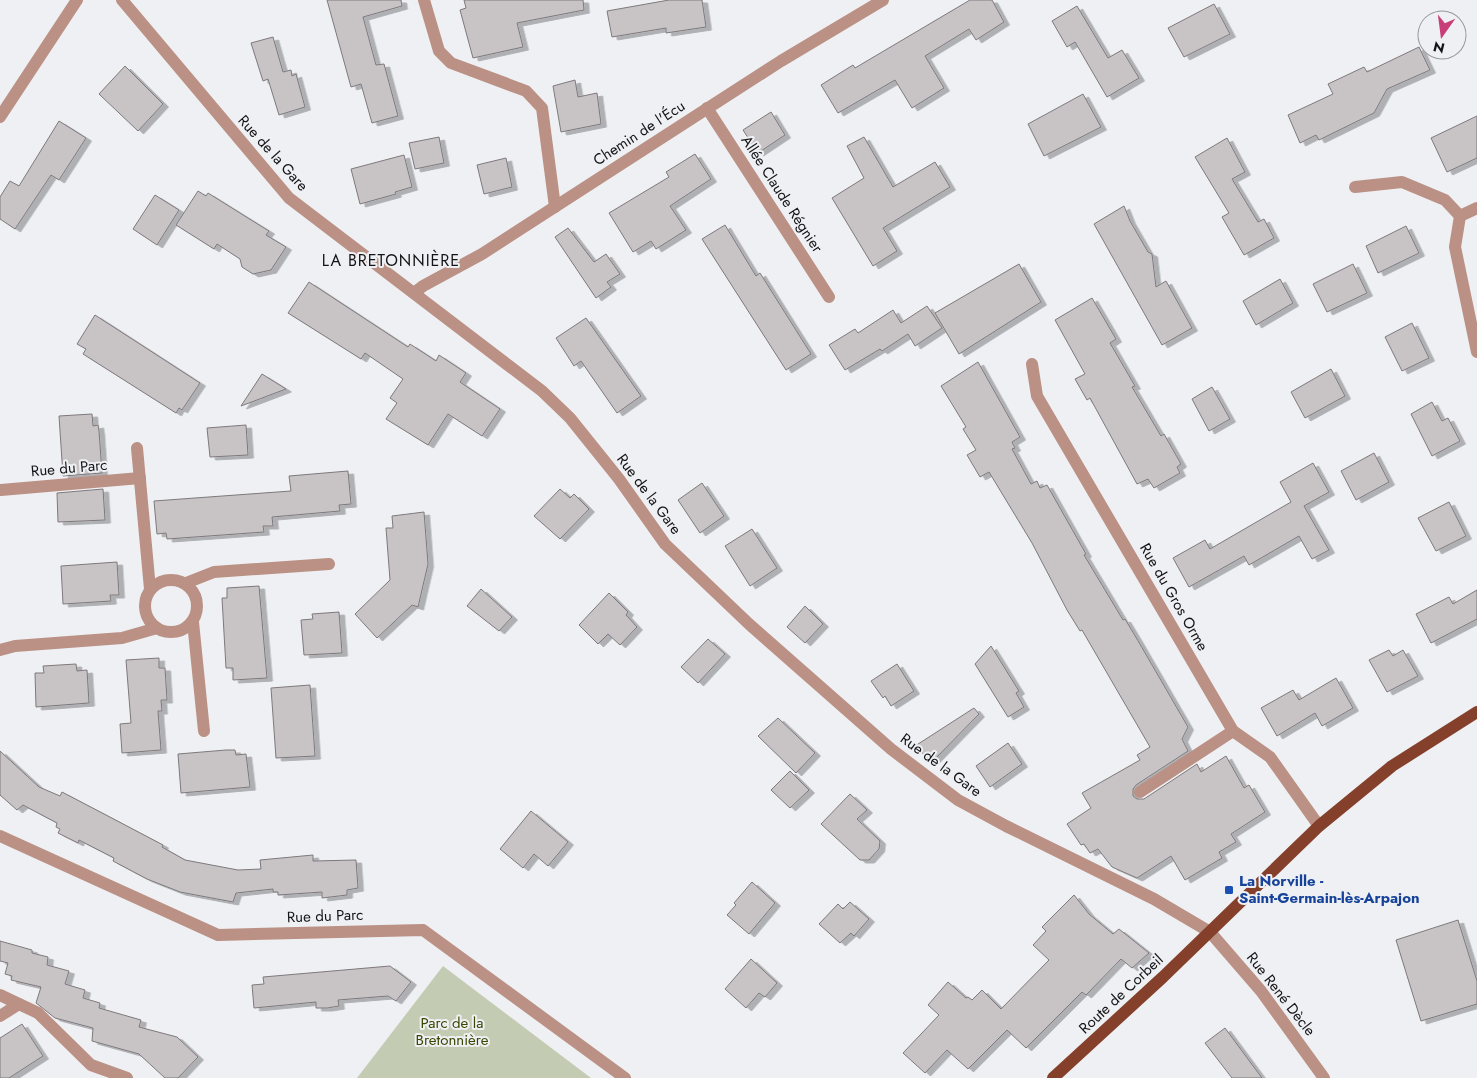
<svg xmlns="http://www.w3.org/2000/svg" width="1477" height="1078" font-family="Jost,sans-serif">
<style>
.green{fill:#c3ccb2}
.building{fill:#c8c4c5;stroke:#7e797b;filter:url(#shadow)}
.lines{fill:none;stroke-linecap:round;stroke-linejoin:round}
.minor{stroke:#ba9184;stroke-width:12}
.major{stroke:#85402b;stroke-width:12}
.transit-dot{fill:#1a4fb4;stroke:#eff0f4;stroke-width:2}
.labels{text-anchor:middle;dominant-baseline:central;stroke-width:4;stroke-linejoin:round;paint-order:stroke}
.street-label{font-size:15px;fill:#141416;stroke:#eff0f4}
.transit-label{font-size:15px;font-weight:bold;fill:#164399;stroke:#eff0f4;text-anchor:start}
.park-label{font-size:15px;fill:#384601;stroke:#eff0f4}
.neighbourhood-label{font-size:16px;letter-spacing:1px;fill:#141416;stroke:#eff0f4}
</style>
<defs>
<filter id="shadow"><feDropShadow dx="5.5" dy="3" stdDeviation="0" flood-color="#0004"/></filter>
</defs>
<rect width="100%" height="100%" fill="#eff0f4"/>
<polygon class="green" points="443,966 591,1078 357,1078"/>
<g class="building">
<polygon points="327,0 401,0 402,6 363,17 376,65 384,64 398,116 372,123 361,84 351,87"/>
<polygon points="464,0 583,0 584,10 517,23 523,47 473,58 460,10 466,8"/>
<polygon points="669,0 702,0 706,27 666,33 666,28 612,37 607,11"/>
<polygon points="970,0 992,0 1004,22 976,40 969,29 925,56 944,88 912,108 895,80 838,113 821,85 853,65 855,68"/>
<polygon points="1214,4 1230,34 1184,57 1168,28"/>
<polygon points="1077,6 1108,58 1122,50 1139,78 1107,97 1075,42 1067,47 1052,21"/>
<polygon points="273,37 283,72 291,70 292,76 296,74 305,107 279,115 268,79 263,81 251,43"/>
<polygon points="1419,47 1430,70 1387,89 1374,113 1319,140 1316,135 1300,143 1288,115 1333,94 1328,84 1364,67 1367,72"/>
<polygon points="125,66 163,104 138,131 99,94"/>
<polygon points="575,80 578,97 597,93 601,124 561,132 553,86"/>
<polygon points="1083,94 1101,127 1044,156 1028,124"/>
<polygon points="771,112 785,135 758,153 743,130"/>
<polygon points="1477,116 1477,158 1447,172 1431,138"/>
<polygon points="59,121 86,138 59,180 51,175 15,229 0,219 0,197 10,181 19,186"/>
<polygon points="439,137 444,163 415,169 409,143"/>
<polygon points="864,137 893,187 935,162 950,187 883,228 897,251 873,266 832,198 864,178 847,146"/>
<polygon points="1227,138 1245,172 1232,179 1258,222 1264,219 1274,238 1244,255 1222,217 1229,213 1195,157"/>
<polygon points="695,154 711,179 670,206 686,230 656,249 651,241 633,252 609,213 669,177 666,172"/>
<polygon points="404,155 412,187 395,192 396,194 360,204 351,169"/>
<polygon points="506,158 512,187 484,194 477,165"/>
<polygon points="198,191 206,196 208,193 248,218 269,231 266,235 286,247 271,270 253,274 242,267 240,259 217,244 214,249 176,225"/>
<polygon points="155,195 179,210 157,245 133,229"/>
<polygon points="1124,206 1130,221 1148,252 1152,254 1156,287 1166,281 1192,328 1162,345 1094,224"/>
<polygon points="725,225 756,276 760,273 811,354 786,370 702,239"/>
<polygon points="1406,226 1419,253 1378,273 1366,246"/>
<polygon points="568,228 594,262 606,254 620,274 607,282 611,287 596,298 555,237"/>
<polygon points="1019,264 1041,302 959,354 935,313"/>
<polygon points="1353,264 1367,293 1327,312 1313,284"/>
<polygon points="1280,279 1293,303 1256,325 1243,301"/>
<polygon points="309,282 408,347 410,344 436,361 439,355 466,373 460,382 500,409 482,436 448,414 428,445 386,419 397,403 390,398 403,379 365,353 361,359 288,313"/>
<polygon points="1092,298 1116,339 1110,343 1135,386 1132,387 1161,436 1164,434 1181,464 1177,467 1180,473 1154,488 1148,479 1137,484 1090,398 1087,400 1075,379 1085,374 1055,320"/>
<polygon points="927,306 942,328 915,346 908,334 882,351 880,349 845,370 829,345 855,329 858,333 893,310 901,323"/>
<polygon points="95,315 200,383 182,410 179,408 176,413 83,354 86,349 77,344"/>
<polygon points="586,318 641,396 617,413 581,361 574,366 556,338"/>
<polygon points="1412,323 1429,358 1402,371 1385,337"/>
<polygon points="978,362 1020,437 1012,442 1015,448 1012,449 1031,484 1037,481 1040,488 1047,485 1086,554 1084,555 1123,620 1125,619 1137,639 1188,727 1182,739 1188,751 1136,785 1133,789 1133,796 1137,799 1144,799 1197,764 1201,772 1226,756 1244,788 1249,785 1265,812 1231,834 1236,842 1219,852 1222,858 1185,880 1171,856 1137,878 1112,867 1098,849 1090,853 1084,844 1081,845 1067,824 1091,808 1082,793 1140,760 1137,755 1150,747 1082,630 1080,631 1067,610 1032,543 989,472 980,477 967,455 976,450 963,429 966,427 941,386"/>
<polygon points="1331,369 1345,396 1305,418 1291,392"/>
<polygon points="262,374 286,389 241,406"/>
<polygon points="1212,387 1230,419 1209,431 1192,399"/>
<polygon points="1432,402 1442,421 1448,418 1460,441 1432,456 1411,414"/>
<polygon points="92,414 93,426 98,425 99,431 102,473 63,476 59,416"/>
<polygon points="246,425 248,455 210,457 207,428"/>
<polygon points="1374,453 1389,482 1356,500 1341,471"/>
<polygon points="1313,463 1329,492 1304,506 1329,550 1312,559 1299,536 1249,565 1244,556 1189,587 1173,558 1205,540 1210,549 1291,502 1280,482"/>
<polygon points="348,471 351,504 339,505 340,511 272,517 273,526 263,526 264,532 167,539 166,533 157,534 154,501 291,491 289,476"/>
<polygon points="702,483 724,516 700,533 678,500"/>
<polygon points="103,489 105,520 58,522 57,493"/>
<polygon points="560,489 570,498 574,494 589,509 560,539 534,516"/>
<polygon points="1449,502 1466,536 1436,551 1418,518"/>
<polygon points="424,512 428,564 418,607 412,605 377,638 355,614 390,580 386,528 393,528 392,516"/>
<polygon points="752,529 777,568 750,586 725,546"/>
<polygon points="117,562 119,595 110,595 111,601 63,604 61,566"/>
<polygon points="259,586 267,678 233,680 233,668 226,668 222,598 227,598 227,588"/>
<polygon points="481,589 512,617 499,631 467,606"/>
<polygon points="1477,590 1477,619 1431,643 1416,614 1449,597 1453,604"/>
<polygon points="609,593 628,612 626,615 637,627 620,645 608,634 598,644 579,625"/>
<polygon points="805,606 823,624 805,643 787,627"/>
<polygon points="339,612 342,653 304,655 301,620 313,619 312,614"/>
<polygon points="708,639 725,654 698,683 681,667"/>
<polygon points="991,646 1019,691 1016,693 1024,707 1008,717 975,664"/>
<polygon points="1389,650 1393,656 1403,650 1418,676 1387,692 1369,660"/>
<polygon points="159,658 159,668 165,668 167,700 161,700 162,711 158,711 161,750 122,753 120,724 131,723 126,660"/>
<polygon points="76,664 77,671 87,670 89,703 36,707 35,673 44,673 43,666"/>
<polygon points="897,664 914,691 891,706 885,696 883,698 871,681"/>
<polygon points="1336,678 1353,708 1322,726 1315,713 1277,736 1261,708 1293,690 1299,700"/>
<polygon points="310,685 315,756 276,758 271,688"/>
<polygon points="974,708 979,714 932,762 915,746"/>
<polygon points="778,718 815,753 796,773 758,736"/>
<polygon points="1008,743 1022,764 990,787 976,766"/>
<polygon points="226,750 235,750 236,755 246,754 250,787 181,793 178,754"/>
<polygon points="0,751 39,787 60,796 62,792 106,815 163,845 162,847 185,860 238,870 261,869 260,860 313,855 313,861 356,860 358,888 347,890 347,895 322,898 322,892 278,895 278,892 273,892 273,889 236,893 233,902 180,892 147,879 113,861 114,858 79,840 78,843 58,833 60,829 56,827 57,823 23,805 17,810 0,795"/>
<polygon points="790,771 809,790 790,808 771,790"/>
<polygon points="850,794 867,810 857,819 880,841 879,849 869,860 860,860 821,824"/>
<polygon points="531,811 568,842 548,866 534,854 523,868 500,849"/>
<polygon points="752,882 775,903 749,934 727,915 736,905 734,903"/>
<polygon points="1074,895 1089,914 1113,934 1119,929 1149,953 1132,968 1121,959 1086,995 1082,992 1026,1048 1007,1030 968,1069 947,1050 925,1073 903,1053 939,1015 928,1005 948,982 966,998 968,997 972,1000 982,990 1001,1009 1049,960 1033,945 1046,931 1042,927"/>
<polygon points="850,902 869,919 854,936 851,933 840,943 819,924 838,904 843,909"/>
<polygon points="1458,920 1477,981 1477,1004 1421,1021 1396,940"/>
<polygon points="0,941 32,950 32,953 48,957 47,965 69,971 65,984 85,990 83,998 100,1003 99,1008 141,1020 139,1027 177,1037 198,1057 178,1078 165,1078 139,1054 92,1041 93,1028 55,1018 36,1003 41,987 11,980 12,976 5,974 8,963 0,961"/>
<polygon points="751,959 777,983 765,997 759,993 746,1008 725,989"/>
<polygon points="390,966 411,982 396,1001 388,996 338,1000 339,1006 327,1008 316,1008 316,1002 254,1008 252,985 264,984 263,977"/>
<polygon points="22,1024 43,1056 9,1078 0,1078 0,1038"/>
<polygon points="1225,1028 1262,1078 1232,1078 1205,1043"/>
</g>
<g class="lines">
<g class="minor">
<polyline points="122,0 289,198 542,391 570,418 619,479 665,544 749,624 891,749 958,800 1006,826 1154,899 1210,932 1261,991 1324,1078"/>
<polyline points="424,0 439,51 451,63 526,91 542,108 555,207"/>
<polyline points="707,108 829,297"/>
<polyline points="0,117 77,0"/>
<polyline points="1355,187 1402,182 1445,200 1460,216"/>
<polyline points="1460,216 1455,247 1477,352"/>
<polyline points="1460,216 1477,208"/>
<polyline points="414,293 423,286 482,254 781,61 883,0"/>
<polyline points="1032,364 1037,396 1233,731 1270,757 1319,826"/>
<polyline points="137,448 150,589"/>
<polyline points="1,490 140,478"/>
<circle cx="171" cy="606" r="26"/>
<polyline points="186,583 214,572 329,564"/>
<polyline points="193,622 204,731"/>
<polyline points="0,650 15,646 122,638 157,628"/>
<polyline points="1140,792 1233,731"/>
<polyline points="0,836 218,935 423,930 625,1078"/>
<polyline points="0,995 38,1013 91,1065 127,1078"/>
<polyline points="0,1016 19,1004"/>
</g>
<polyline class="major" points="1053,1078 1163,977 1319,826 1392,766 1477,712"/>
</g>
<rect class="transit-dot" x="1224" y="885" width="10" height="10" rx="2.5"/>
<g class="labels">
<g class="street-label">
<text transform="translate(639 133) rotate(-33)">Chemin de l'Écu</text>
<text transform="translate(273 153) rotate(48)">Rue de la Gare</text>
<text transform="translate(782 194) rotate(57)">Allée Claude Régnier</text>
<text transform="translate(69 468) rotate(-5)">Rue du Parc</text>
<text transform="translate(649 494) rotate(53)">Rue de la Gare</text>
<text transform="translate(1174 597) rotate(60)">Rue du Gros Orme</text>
<text transform="translate(941 765) rotate(36)">Rue de la Gare</text>
<text transform="translate(325 916) rotate(-2)">Rue du Parc</text>
<text transform="translate(1121 994) rotate(-43)">Route de Corbeil</text>
<text transform="translate(1281 994) rotate(52)">Rue René Dècle</text>
</g>
<g class="transit-label">
<text x="1239" y="881">La Norville -<tspan x="1239" dy="17">Saint-Germain-lès-Arpajon</tspan></text>
</g>
<g class="park-label">
<text x="452" y="1023">Parc de la<tspan x="452" dy="17">Bretonnière</tspan></text>
</g>
<g class="neighbourhood-label">
<text x="391" y="260">LA BRETONNIÈRE</text>
</g>
</g>
<g transform="translate(1442 35) rotate(194)"><circle r="24" fill="#eff0f4" stroke="#97989b"/>
<path d="M0-4L9 19L0 12L-9 19Z" fill="#c73e78"/>
<text y="-8" font-size="14" font-weight="bold" text-anchor="middle" fill="#141416">N</text>
</g>
</svg>
